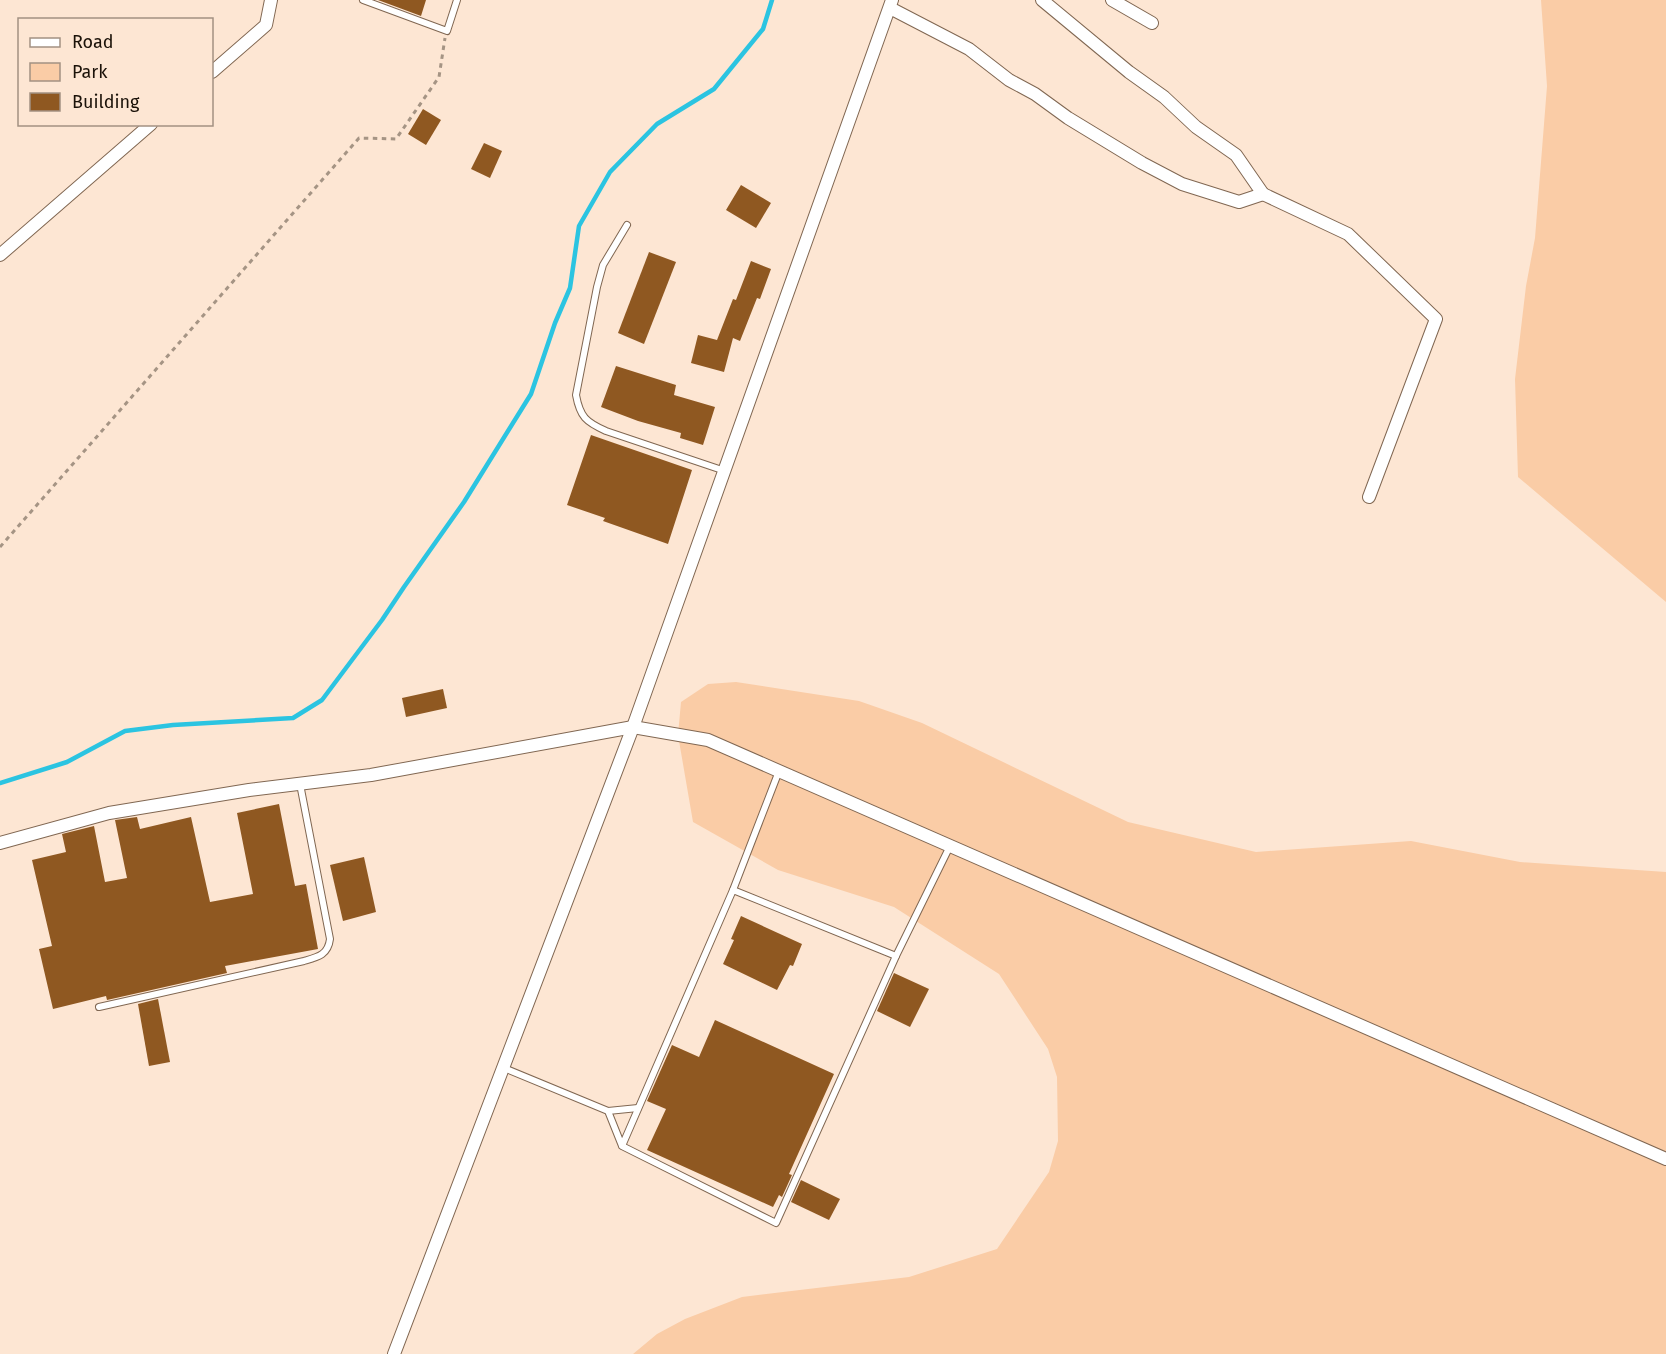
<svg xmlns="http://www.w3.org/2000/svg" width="1666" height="1354" font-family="'Fira Sans',sans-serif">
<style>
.green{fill:#facca6}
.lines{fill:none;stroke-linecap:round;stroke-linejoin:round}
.stream{stroke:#2bc4e1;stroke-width:4.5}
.building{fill:#8f5821}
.service-casing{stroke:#806752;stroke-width:8}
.minor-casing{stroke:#806752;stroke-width:14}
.path{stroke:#a59484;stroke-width:3;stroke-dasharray:4.5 4.5;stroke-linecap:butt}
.service{stroke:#fff;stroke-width:6}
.minor{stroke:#fff;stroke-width:12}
</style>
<rect width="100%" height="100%" fill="#fde6d3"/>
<g class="green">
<polygon points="1541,0 1666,0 1666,602 1518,477 1515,379 1526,286 1535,238 1547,86"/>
<polygon points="736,682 859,701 922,723 1128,822 1256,852 1411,841 1520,862 1666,872 1666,1354 633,1354 657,1334 685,1319 742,1297 909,1277 997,1249 1049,1172 1058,1141 1057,1077 1048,1049 999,974 894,907 778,870 693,822 678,735 681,702 708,684"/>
</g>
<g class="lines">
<polyline class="stream" points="0,783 67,762 125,731 173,725 293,718 322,700 382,620 404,587 464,502 531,394 555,323 570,288 579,226 610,172 657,124 714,89 763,29 772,0"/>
</g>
<g class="building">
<polygon points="378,0 426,0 421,16"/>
<polygon points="423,109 441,120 426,145 408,134"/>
<polygon points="484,143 502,151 490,178 471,169"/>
<polygon points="741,185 771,203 756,228 726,210"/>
<polygon points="649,252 676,262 644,344 618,333"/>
<polygon points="751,261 771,269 760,299 757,298 740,341 733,338 724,372 691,363 698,335 717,340 733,299 736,300"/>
<polygon points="616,366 676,385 674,395 715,407 703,445 680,438 681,433 638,421 601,407"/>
<polygon points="591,435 692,470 668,544 603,521 605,518 567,505"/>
<polygon points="443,689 447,708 406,717 402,698"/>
<polygon points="279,804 295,886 306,884 318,949 225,966 227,973 107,1000 106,996 53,1009 39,949 52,946 32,860 66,852 62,834 94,826 105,882 127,878 115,820 137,817 140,829 191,817 210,902 253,894 237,813"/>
<polygon points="364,857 376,912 343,921 330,865"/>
<polygon points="741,916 802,944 793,966 790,965 777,990 723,964 734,940 731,939"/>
<polygon points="894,973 929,989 910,1027 877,1011"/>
<polygon points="158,999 170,1062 149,1066 138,1004"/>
<polygon points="715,1020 834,1074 789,1174 792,1175 782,1197 779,1195 773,1207 647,1150 666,1109 647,1101 672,1045 699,1057"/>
<polygon points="801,1180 840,1199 829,1220 791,1202"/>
</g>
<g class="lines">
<g class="service-casing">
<g id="service">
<polyline points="363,0 447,31 457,0"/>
<path d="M627,225L603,265L597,287L576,395C580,417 586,422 606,431L725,471"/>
<polyline points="733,890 779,771"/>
<polyline points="896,956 950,846"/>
<path d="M99,1007L304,961C318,957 328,955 330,939L300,784"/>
<polyline points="504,1068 608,1111 622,1146 776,1223 896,956 733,890 622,1146"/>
<polyline points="608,1111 638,1108"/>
</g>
</g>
<g class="minor-casing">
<g id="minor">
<polyline points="1112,0 1152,23"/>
<polyline points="890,8 969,49 1009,80 1035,94 1068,118 1142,163 1182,184 1239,202 1263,194 1236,155 1196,127 1164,97 1129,72 1042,0"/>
<polyline points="212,72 266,25 271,0"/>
<polyline points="1263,194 1348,234 1436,319 1369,497"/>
<polyline points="0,255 151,124"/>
<polyline points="0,843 109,813 249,790 371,775 633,727 708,740 1666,1159"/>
<polyline points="394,1354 633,727 892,0"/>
</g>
</g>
<polyline class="path" points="0,547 359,138 396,139 439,77 445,38"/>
<use href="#service" class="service"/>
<use href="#minor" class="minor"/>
</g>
<rect x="18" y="18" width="195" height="108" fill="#fde6d3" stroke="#a39182" stroke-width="1.5"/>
<rect x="30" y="38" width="30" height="9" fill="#ffffff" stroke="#a39182" stroke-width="1.5"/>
<text x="72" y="48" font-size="18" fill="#1b1209">Road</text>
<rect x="30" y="63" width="30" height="18" fill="#facca6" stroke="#a39182" stroke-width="1.5"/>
<text x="72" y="78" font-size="18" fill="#1b1209">Park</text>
<rect x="30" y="93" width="30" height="18" fill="#8f5821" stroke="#a39182" stroke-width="1.5"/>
<text x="72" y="108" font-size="18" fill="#1b1209">Building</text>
</svg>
